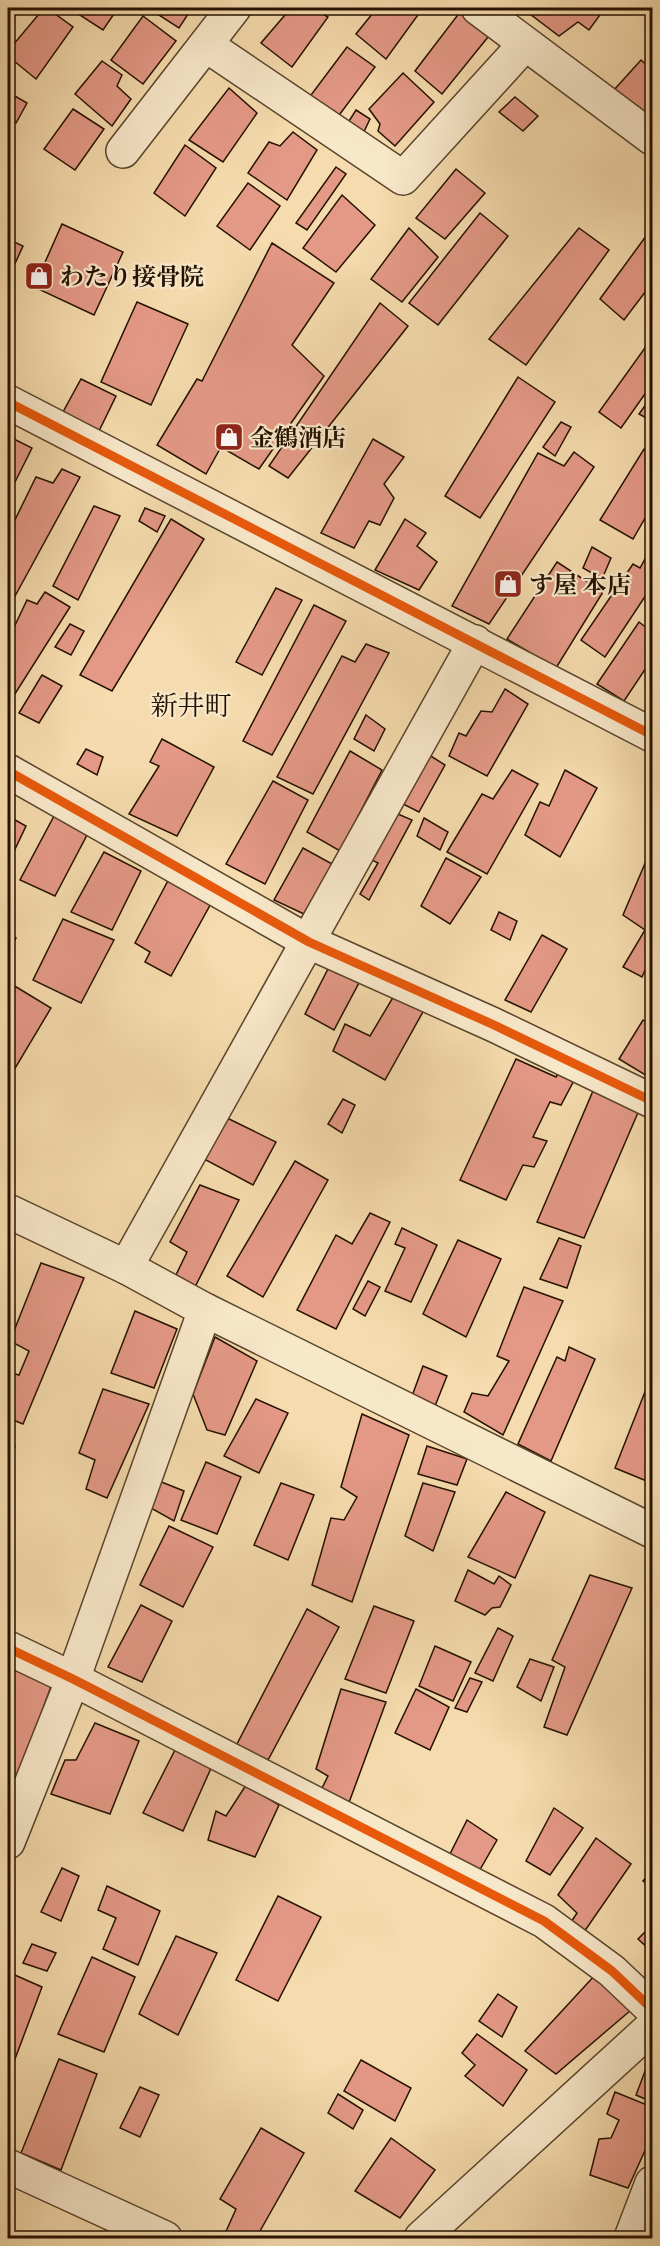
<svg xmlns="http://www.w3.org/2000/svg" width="660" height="2246" font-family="'EB Garamond','Noto Serif JP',serif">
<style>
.building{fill:#e49986;stroke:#251100;stroke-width:1.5}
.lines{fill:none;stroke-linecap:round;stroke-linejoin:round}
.minor-casing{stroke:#59442b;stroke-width:36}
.minor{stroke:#f8e8ca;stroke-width:33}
.cycleway-casing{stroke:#f8e8ca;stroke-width:13}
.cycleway{stroke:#e8590c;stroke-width:9}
.labels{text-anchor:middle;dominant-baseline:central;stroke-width:4.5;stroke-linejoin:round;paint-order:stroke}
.poi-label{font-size:24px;font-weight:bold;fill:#251100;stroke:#f8e8ca;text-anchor:start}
.quarter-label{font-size:27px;fill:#251100;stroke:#f8e8ca}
</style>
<rect width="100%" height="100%" fill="#f5dbad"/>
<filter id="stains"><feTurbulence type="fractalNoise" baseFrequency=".00333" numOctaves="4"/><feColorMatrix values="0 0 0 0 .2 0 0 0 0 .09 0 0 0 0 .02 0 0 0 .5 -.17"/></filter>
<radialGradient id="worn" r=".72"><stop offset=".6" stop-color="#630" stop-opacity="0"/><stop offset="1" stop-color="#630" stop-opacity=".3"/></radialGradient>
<g class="building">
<polygon points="44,8 47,8 73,27 36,79 8,56 8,51"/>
<polygon points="69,8 118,8 103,30"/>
<polygon points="148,8 192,8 179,28"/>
<polygon points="291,8 313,8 328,17 292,67 261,43"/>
<polygon points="377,8 423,8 386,59 356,34"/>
<polygon points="522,8 605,8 589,30 578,22 559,36"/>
<polygon points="460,12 488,37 442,94 415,71"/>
<polygon points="143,16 176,41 143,84 111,60"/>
<polygon points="347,47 375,67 337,118 308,99"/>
<polygon points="641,60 652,70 652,103 644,114 614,90"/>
<polygon points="102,61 122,75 117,86 131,99 112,126 75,94"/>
<polygon points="403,73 434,102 395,146 378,131 380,124 369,109"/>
<polygon points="229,88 257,113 223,162 189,140"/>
<polygon points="8,92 27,103 16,123 8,118"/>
<polygon points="515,97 538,116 523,131 499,112"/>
<polygon points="73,109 104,129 75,170 44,149"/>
<polygon points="356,110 370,119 360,140 344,129"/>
<polygon points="293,132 317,150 287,200 248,173 269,142 280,146"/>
<polygon points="185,145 216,168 185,216 154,193"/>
<polygon points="336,167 346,174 307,230 296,223"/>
<polygon points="456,169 485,193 445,239 416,218"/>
<polygon points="248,183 280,206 250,250 217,226"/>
<polygon points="342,195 375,225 336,272 303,248"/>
<polygon points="480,213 508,236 438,325 409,303"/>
<polygon points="62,224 123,252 94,315 34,287"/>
<polygon points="409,228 438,257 402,302 371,279"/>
<polygon points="579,228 609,250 526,365 489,339"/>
<polygon points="649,232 652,235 652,283 624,320 600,299"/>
<polygon points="8,239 23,246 8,279"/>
<polygon points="272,243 334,283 292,345 324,376 259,469 221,447 206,474 157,445 197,379 202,381"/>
<polygon points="137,302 188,324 151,405 101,382"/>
<polygon points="380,303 408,326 288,478 269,466"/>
<polygon points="652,338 652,384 621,428 599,412"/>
<polygon points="518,377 555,402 480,518 445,496"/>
<polygon points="81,379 116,396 99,431 63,412"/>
<polygon points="652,396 652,421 639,414"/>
<polygon points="561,422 571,427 555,456 543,447"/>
<polygon points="8,436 32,448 8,496"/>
<polygon points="373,439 404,457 384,484 394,498 380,525 369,521 354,548 321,533"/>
<polygon points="644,449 652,455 652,506 633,539 600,520"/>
<polygon points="574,452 594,467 489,624 452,606 538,453 564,466"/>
<polygon points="62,469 80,477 8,609 8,534 36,477 53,483"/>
<polygon points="94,506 120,516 78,600 53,586"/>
<polygon points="145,508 165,516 157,532 139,521"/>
<polygon points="171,519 204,539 112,691 80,675"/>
<polygon points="405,519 426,533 417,546 437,562 419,590 375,570"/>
<polygon points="652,546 652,586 605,657 581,640 633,564 640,568"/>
<polygon points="592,547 611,558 602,579 583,568"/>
<polygon points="557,562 603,592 556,668 507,639"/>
<polygon points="276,588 302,600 262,675 236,662"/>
<polygon points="45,592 70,607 13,697 8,694 8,640 27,600 37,604"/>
<polygon points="314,605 346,621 272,755 243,741"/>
<polygon points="639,622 652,632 652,659 624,701 597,684"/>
<polygon points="70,624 84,631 71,655 55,647"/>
<polygon points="366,644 389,653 313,794 277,777 342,656 355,662"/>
<polygon points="42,675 62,686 39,723 19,713"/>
<polygon points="505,689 528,704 487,776 449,756 459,733 466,736 481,711 492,712"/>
<polygon points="366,715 385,729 374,751 354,739"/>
<polygon points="162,739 214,767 177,836 129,814 159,766 150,762"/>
<polygon points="86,749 103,757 97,775 77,764"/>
<polygon points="350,751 382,770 340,851 307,832"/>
<polygon points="426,753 445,765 419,812 399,802"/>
<polygon points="512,770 538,784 487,874 447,852 482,794 493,799"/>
<polygon points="565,770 597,788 560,857 525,835 540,802 549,806"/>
<polygon points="273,781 308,800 265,884 226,864"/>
<polygon points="391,811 412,820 369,900 360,894 378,863 370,859"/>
<polygon points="8,816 26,826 8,864"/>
<polygon points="54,816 87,835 55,896 20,880"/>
<polygon points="424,818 448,832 440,850 417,836"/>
<polygon points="652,847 652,955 642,977 623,967 645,930 623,915"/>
<polygon points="303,848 334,865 304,914 274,900"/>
<polygon points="104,852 141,871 112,930 71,912"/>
<polygon points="446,858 481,877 450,924 421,906"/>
<polygon points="171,875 214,898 171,976 145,962 150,952 135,943"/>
<polygon points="499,912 517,921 510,940 491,930"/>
<polygon points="63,919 114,940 81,1003 33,980"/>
<polygon points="8,933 16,938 8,954"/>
<polygon points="542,935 567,949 531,1012 505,1000"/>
<polygon points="331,963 361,979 334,1030 305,1014"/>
<polygon points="13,985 51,1008 11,1075 8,1072 8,995"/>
<polygon points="395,994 424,1010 385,1080 333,1051 345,1024 370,1036"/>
<polygon points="652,998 652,1012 647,1008"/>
<polygon points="643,1020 652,1026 652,1079 619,1059"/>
<polygon points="516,1059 556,1077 562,1067 578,1073 561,1105 550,1102 533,1137 547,1141 534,1167 523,1165 506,1200 460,1180"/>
<polygon points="593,1091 640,1108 584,1238 537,1222"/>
<polygon points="343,1099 355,1105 342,1133 328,1124"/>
<polygon points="225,1117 276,1142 253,1185 204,1159"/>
<polygon points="295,1161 328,1180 263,1297 227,1276"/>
<polygon points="200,1185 239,1200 195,1287 175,1277 187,1252 170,1242"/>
<polygon points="370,1213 390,1222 336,1329 297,1310 336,1235 352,1244"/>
<polygon points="402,1228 437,1245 411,1302 385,1291 405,1248 395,1244"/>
<polygon points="559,1238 581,1246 567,1288 540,1279"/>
<polygon points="458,1240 501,1259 466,1337 423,1314"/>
<polygon points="41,1263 84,1278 23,1424 8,1418 8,1372 19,1375 29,1351 10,1341"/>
<polygon points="368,1281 380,1287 365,1316 353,1309"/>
<polygon points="524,1287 563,1301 503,1435 464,1412 472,1393 488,1396 509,1361 497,1356"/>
<polygon points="135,1311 177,1329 154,1388 111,1373"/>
<polygon points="215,1337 257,1361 225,1435 207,1430 193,1394"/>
<polygon points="569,1347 595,1359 551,1461 518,1444 557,1357 565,1361"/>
<polygon points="423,1366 447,1376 435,1406 412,1396"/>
<polygon points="652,1374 652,1474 649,1482 615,1468"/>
<polygon points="103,1389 149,1404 107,1498 86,1489 95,1460 79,1453"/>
<polygon points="256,1399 288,1413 259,1473 224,1456"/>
<polygon points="362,1414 409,1435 352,1602 312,1585 331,1518 344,1520 357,1497 341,1487"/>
<polygon points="8,1443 15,1446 8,1465"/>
<polygon points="427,1446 467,1459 457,1485 418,1474"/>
<polygon points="206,1462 241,1477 217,1534 181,1520"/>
<polygon points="159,1481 184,1491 174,1521 149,1507"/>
<polygon points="281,1483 314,1495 288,1560 254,1545"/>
<polygon points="423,1483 455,1492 433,1551 405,1536"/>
<polygon points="506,1492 545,1512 515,1578 468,1557"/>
<polygon points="169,1526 213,1547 183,1607 140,1585"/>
<polygon points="468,1570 494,1584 499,1576 511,1585 500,1607 492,1608 485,1615 455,1601"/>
<polygon points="590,1575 632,1588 567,1735 544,1727 565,1667 552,1660"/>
<polygon points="141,1605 172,1621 142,1682 108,1667"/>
<polygon points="374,1606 414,1621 386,1693 345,1679"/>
<polygon points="307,1609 339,1627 268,1760 236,1746"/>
<polygon points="498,1628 513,1636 493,1681 475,1673"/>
<polygon points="435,1646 471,1662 453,1701 419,1686"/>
<polygon points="530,1659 554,1667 541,1701 517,1687"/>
<polygon points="15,1664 53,1681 16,1783 8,1780 8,1680"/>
<polygon points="470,1678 482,1682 467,1712 455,1708"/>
<polygon points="341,1689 386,1702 347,1808 319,1794 328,1776 316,1769"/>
<polygon points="416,1689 449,1707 430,1750 395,1733"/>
<polygon points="95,1723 139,1741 110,1814 51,1794 65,1760 76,1760"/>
<polygon points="176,1748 212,1766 183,1831 143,1813"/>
<polygon points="246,1785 279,1805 255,1857 208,1840 216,1811 226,1816"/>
<polygon points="554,1808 583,1828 550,1875 526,1861"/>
<polygon points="467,1820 497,1840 478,1873 448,1858"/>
<polygon points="596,1838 631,1864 582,1935 569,1925 577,1913 558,1895"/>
<polygon points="62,1868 79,1876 61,1921 41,1912"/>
<polygon points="652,1871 652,1888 643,1881"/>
<polygon points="107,1886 160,1911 138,1965 103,1949 116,1918 98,1910"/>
<polygon points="278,1896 321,1917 278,2001 236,1980"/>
<polygon points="652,1925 652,1952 638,1939"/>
<polygon points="176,1936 217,1953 178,2035 139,2014"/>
<polygon points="32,1944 56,1953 47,1971 23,1963"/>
<polygon points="92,1957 135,1977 104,2052 58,2034"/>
<polygon points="8,1972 42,1987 9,2075 8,2074"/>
<polygon points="596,1974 631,2010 556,2074 525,2051"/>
<polygon points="498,1994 517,2007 502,2037 479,2021"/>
<polygon points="477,2034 527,2070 503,2106 465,2076 475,2065 462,2053"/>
<polygon points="650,2058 652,2059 652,2102 636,2095"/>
<polygon points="59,2059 97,2074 61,2170 21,2153"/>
<polygon points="361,2060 411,2088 395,2121 344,2091"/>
<polygon points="140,2087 159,2095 140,2137 120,2128"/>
<polygon points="615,2092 652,2107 652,2135 628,2188 590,2175 599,2139 611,2138 619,2120 607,2114"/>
<polygon points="338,2094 363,2110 353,2129 328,2113"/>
<polygon points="261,2128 304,2153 256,2238 223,2238 236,2209 220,2199"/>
<polygon points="391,2138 435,2170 400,2218 355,2191"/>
</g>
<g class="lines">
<g class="minor-casing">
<g id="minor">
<polyline points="478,8 652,138"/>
<polyline points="206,45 403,178 525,44"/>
<polyline points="123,151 234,8"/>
<polyline points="8,402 652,735"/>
<polyline points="8,771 309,942 494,1025 652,1101"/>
<polyline points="8,1211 126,1267 205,1310 652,1531"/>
<polyline points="126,1267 475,642"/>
<polyline points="8,1648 73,1679 544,1921 612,1971 652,2009"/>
<polyline points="8,1842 73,1679 205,1310"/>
<polyline points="8,2166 165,2238"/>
<polyline points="421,2238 652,2027"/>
<polyline points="631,2238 652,2183"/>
</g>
</g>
<use href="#minor" class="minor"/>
<g class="cycleway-casing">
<g id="cycleway">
<polyline points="8,402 652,735"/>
<polyline points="8,771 309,942 494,1025 652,1101"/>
<polyline points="8,1648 73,1679 544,1921 612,1971 652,2009"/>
</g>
</g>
<use href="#cycleway" class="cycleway"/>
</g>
<defs>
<g id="shop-square" transform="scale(1.5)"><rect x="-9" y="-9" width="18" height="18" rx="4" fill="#8f2418" stroke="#f8e8ca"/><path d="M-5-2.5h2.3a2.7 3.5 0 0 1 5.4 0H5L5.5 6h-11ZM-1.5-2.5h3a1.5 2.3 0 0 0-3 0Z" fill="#fff"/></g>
</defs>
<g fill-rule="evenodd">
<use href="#shop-square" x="39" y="276"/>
<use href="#shop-square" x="229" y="437"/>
<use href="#shop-square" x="508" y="584"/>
</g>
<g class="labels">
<g class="poi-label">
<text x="60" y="276">わたり接骨院</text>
<text x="250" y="437">金鶴酒店</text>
<text x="529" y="584">す屋 本店</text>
</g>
<g class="quarter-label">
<text x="191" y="705">新井町</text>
</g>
</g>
<rect width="660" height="2246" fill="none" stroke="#f5dbad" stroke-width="30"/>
<rect x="9" y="9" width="642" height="2228" fill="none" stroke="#251100" stroke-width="3"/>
<rect x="15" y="15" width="630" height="2216" fill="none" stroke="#251100" stroke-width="1.5"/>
<rect width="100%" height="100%" filter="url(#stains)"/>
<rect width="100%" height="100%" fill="url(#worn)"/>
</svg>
